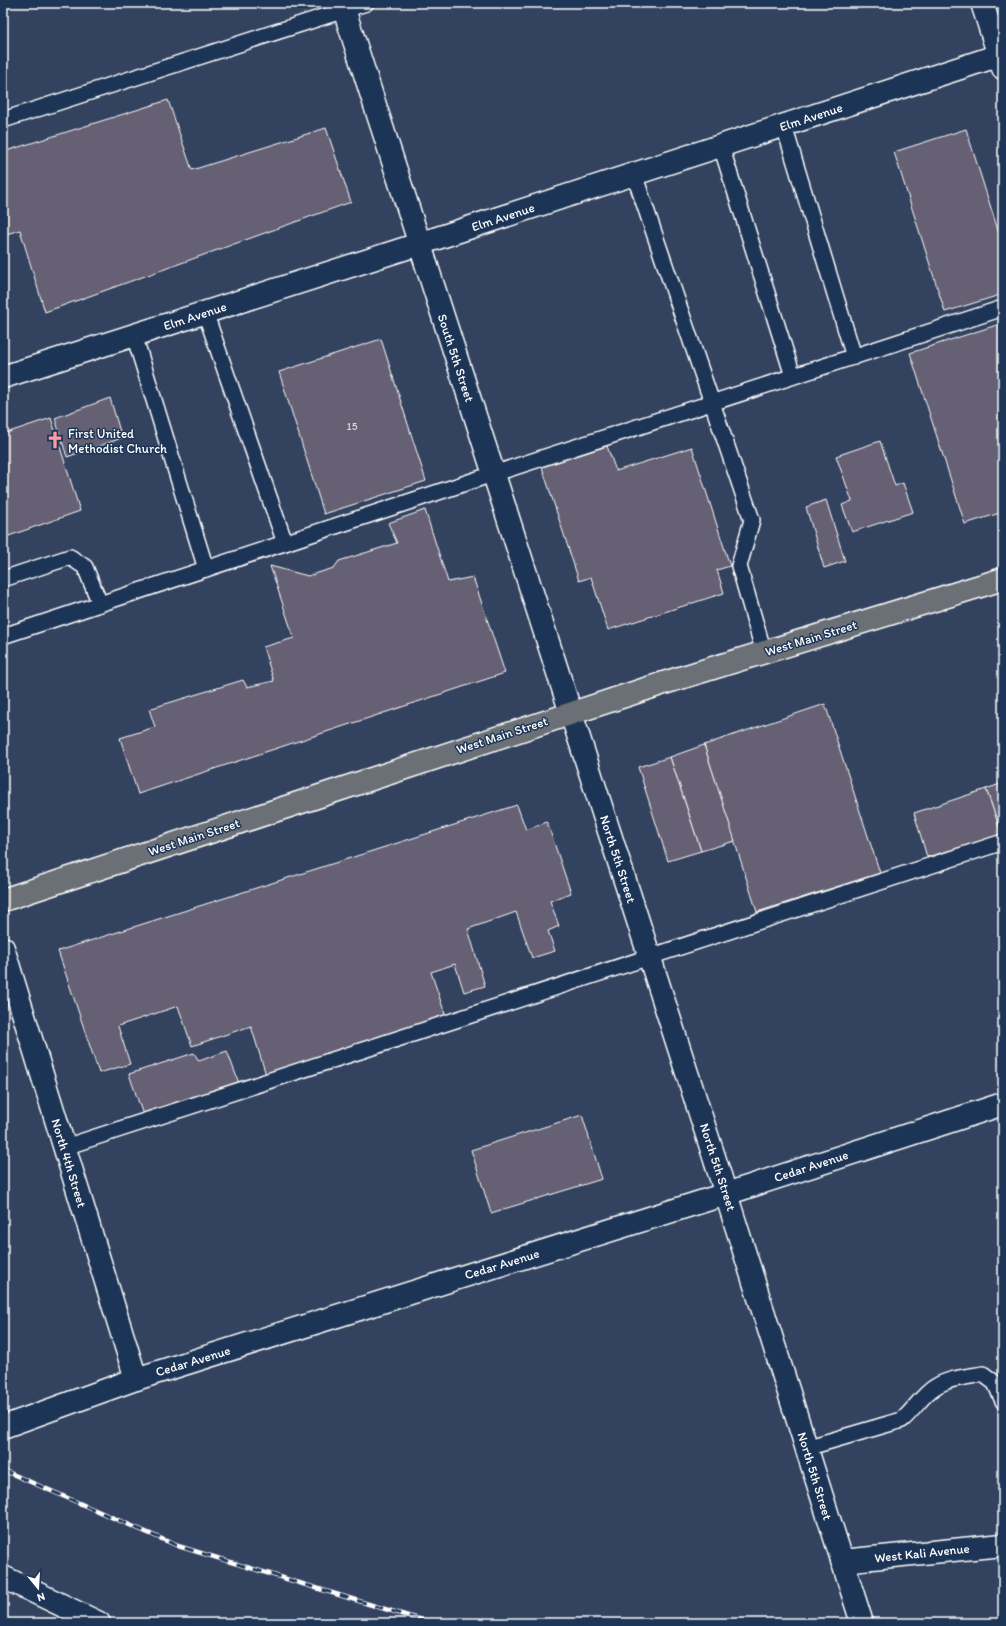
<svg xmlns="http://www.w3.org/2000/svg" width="1006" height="1626" font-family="Itim,sans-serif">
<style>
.building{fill:#656073;stroke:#fff}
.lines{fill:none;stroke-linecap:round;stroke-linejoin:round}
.lane-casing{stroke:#fff;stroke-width:18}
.street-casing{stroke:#fff;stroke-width:25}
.primary-casing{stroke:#fff;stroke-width:25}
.lane{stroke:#1d3557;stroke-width:15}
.street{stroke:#1d3557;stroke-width:22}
.primary{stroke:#6a7074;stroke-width:22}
.rail-casing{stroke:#fff;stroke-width:4.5}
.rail{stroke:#1d3557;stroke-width:3;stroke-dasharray:9;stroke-linecap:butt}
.labels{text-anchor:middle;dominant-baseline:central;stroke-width:3;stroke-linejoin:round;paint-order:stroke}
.number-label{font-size:11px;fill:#d8d7dc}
.street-label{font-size:13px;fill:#fff;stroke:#1d3557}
.poi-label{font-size:13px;fill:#fff;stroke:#1d3557;text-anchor:start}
</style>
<rect width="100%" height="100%" fill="#33425f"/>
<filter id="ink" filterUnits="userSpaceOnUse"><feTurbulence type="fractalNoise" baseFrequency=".025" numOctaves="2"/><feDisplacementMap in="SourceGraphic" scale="8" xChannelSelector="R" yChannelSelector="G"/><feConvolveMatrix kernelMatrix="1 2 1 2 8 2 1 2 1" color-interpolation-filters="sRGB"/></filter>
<g filter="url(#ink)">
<g class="building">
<polygon points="168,100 192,170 326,128 351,202 45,312 20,230 3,235 3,152"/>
<polygon points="966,129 1003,246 1003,294 945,312 894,152"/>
<polygon points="1003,323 1003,512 965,524 910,353"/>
<polygon points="381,339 426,481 324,514 279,372"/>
<polygon points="110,398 122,438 67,457 55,418"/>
<polygon points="51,418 80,511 3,538 3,434"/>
<polygon points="880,441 895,486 903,483 913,512 852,532 842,505 852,501 836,456"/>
<polygon points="607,446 616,471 692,447 730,566 717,570 724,593 608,630 591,577 579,581 542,467"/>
<polygon points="826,500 845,561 824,568 806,507"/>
<polygon points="425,510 448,582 473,577 505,673 138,794 120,738 155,727 149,709 243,680 247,687 274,681 263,647 294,638 270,566 308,576 334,568 339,561 397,543 388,523"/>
<polygon points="825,704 880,873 757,912 704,745"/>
<polygon points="704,745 735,841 701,851 670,757"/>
<polygon points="670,757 701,851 668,861 638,767"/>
<polygon points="1003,783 1003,835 1002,835 986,789"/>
<polygon points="986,789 1002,835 927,857 914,813"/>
<polygon points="517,805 526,830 547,822 571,893 550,901 559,926 548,931 555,951 532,958 516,912 468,929 485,986 464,992 455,964 431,972 446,1017 266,1075 251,1026 192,1046 178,1006 118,1026 130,1064 99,1073 58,951"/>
<polygon points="227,1051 239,1083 143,1115 129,1074 194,1053 199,1061"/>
<polygon points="582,1115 602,1179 491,1213 471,1150"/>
</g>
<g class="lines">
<g class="lane-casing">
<g id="lane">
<polyline points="3,120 366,3"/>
<polyline points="784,126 854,357"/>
<polyline points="721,146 793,376"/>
<polyline points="634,174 752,520 739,566 764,653"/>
<polyline points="205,312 285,543"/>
<polyline points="134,335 206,569"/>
<polyline points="3,579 70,557 85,567 100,604"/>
<polyline points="3,636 493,474 1003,308"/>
<polyline points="65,1147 1003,842"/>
<path d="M806,1448L902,1420C913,1411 923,1394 935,1387C949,1378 966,1377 983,1374L995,1383L1003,1401"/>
</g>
</g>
<g class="street-casing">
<g id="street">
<polyline points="342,3 726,1194 862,1623"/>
<polyline points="982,3 1003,68"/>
<polyline points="3,377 419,244 1003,54"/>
<polyline points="3,948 136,1379"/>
<polyline points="3,1427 136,1379 726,1194 1003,1104"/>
<polyline points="842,1561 1003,1545"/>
<polyline points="3,1577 99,1623"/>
</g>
</g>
<g class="primary-casing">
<polyline id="primary" points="3,900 667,682 1003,579"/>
</g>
<use href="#lane" class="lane"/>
<use href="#street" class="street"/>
<use href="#primary" class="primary"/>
<g class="rail-casing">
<polyline id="rail" points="3,1470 178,1546 431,1623"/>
</g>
<use href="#rail" class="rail"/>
</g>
</g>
<defs>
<g id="church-bare" transform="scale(1.38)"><path d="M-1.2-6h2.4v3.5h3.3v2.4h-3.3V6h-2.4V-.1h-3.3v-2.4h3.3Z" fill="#ff9aa2" stroke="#1d3557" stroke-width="2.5" paint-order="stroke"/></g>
</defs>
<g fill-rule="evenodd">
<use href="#church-bare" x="55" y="440"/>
</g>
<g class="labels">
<g class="number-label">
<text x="352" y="426">15</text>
</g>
<g class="street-label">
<text transform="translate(811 117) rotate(-18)">Elm Avenue</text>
<text transform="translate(503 217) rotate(-18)">Elm Avenue</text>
<text transform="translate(195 316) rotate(-18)">Elm Avenue</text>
<text transform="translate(456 358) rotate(72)">South 5th Street</text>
<text transform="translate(811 638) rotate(-17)">West Main Street</text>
<text transform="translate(502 735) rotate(-18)">West Main Street</text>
<text transform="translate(194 837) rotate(-18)">West Main Street</text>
<text transform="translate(618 859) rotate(72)">North 5th Street</text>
<text transform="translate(69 1163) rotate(73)">North 4th Street</text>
<text transform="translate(811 1166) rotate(-18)">Cedar Avenue</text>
<text transform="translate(718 1167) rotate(72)">North 5th Street</text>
<text transform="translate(502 1264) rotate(-17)">Cedar Avenue</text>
<text transform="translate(193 1361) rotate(-17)">Cedar Avenue</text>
<text transform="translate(815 1476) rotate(73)">North 5th Street</text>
<text transform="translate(922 1553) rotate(-6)">West Kali Avenue</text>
</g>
<g class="poi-label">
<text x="68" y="433">First United<tspan x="68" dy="15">Methodist Church</tspan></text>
</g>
</g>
<rect width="1006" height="1626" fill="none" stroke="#1d3557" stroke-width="16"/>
<rect x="8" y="8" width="990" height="1610" fill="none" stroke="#fff" stroke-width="1.5" filter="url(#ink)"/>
<g transform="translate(38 1588) rotate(162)" stroke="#1d3557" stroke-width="3" paint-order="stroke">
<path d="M0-3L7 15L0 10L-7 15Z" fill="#ffffff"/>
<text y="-6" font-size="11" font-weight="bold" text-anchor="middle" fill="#ffffff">N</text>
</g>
</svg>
